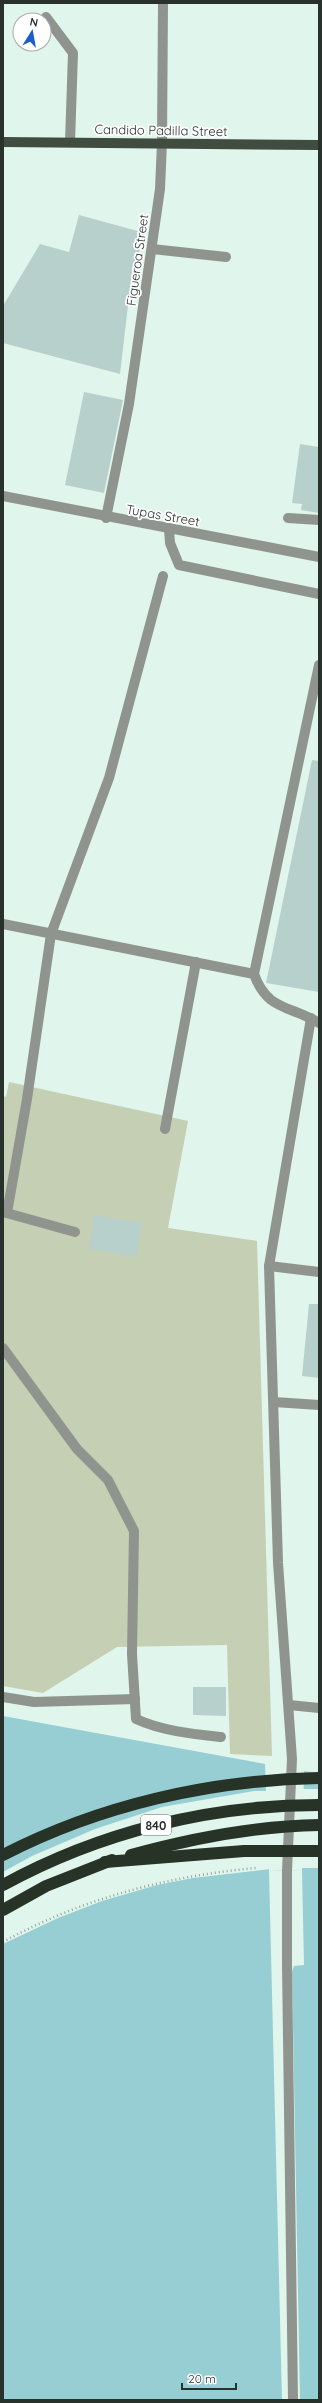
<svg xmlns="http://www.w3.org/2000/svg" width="322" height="2403" font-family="Quicksand,sans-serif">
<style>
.green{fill:#c4cfb4}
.water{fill:#97ced3}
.pier{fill:#e0f5eb}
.building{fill:#b8d0cc}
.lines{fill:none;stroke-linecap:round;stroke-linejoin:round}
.minor{stroke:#8f958e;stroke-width:10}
.major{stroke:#414c41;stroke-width:10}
.highway{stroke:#273327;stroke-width:12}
.path-bridge{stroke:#94a39c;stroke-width:2.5;stroke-dasharray:1 3;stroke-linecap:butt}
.highway-bridge{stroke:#273327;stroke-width:12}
.labels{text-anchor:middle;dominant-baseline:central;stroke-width:3.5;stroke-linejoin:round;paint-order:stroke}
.shield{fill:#fff;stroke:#696f6c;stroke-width:1}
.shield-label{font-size:12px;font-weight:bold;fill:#29312d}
.street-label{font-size:13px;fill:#29312d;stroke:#fff}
</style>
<rect width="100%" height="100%" fill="#e0f5eb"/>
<polygon class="green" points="9,1082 188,1121 168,1228 257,1241 272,1756 230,1754 227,1645 117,1647 43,1693 3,1686 3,1096 6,1097"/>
<polygon class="water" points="3,1716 265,1764 269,1871 302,1870 304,1771 319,1773 319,2400 3,2400"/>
<g class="pier">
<polygon points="301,1789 319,1789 319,1868 296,1868 300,1868"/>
<polygon points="254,1791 268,1791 271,1869 193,1878 157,1885 102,1901 58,1918 3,1944 3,1872 32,1856 95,1829 162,1807"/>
<polygon points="302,1870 304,1965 294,1966 292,1972 300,2400 282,2400 269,1871"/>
</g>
<g class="building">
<polygon points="79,215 145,233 136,263 133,263 120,374 3,343 3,306 40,244 69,252"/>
<polygon points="84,392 123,400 104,493 65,485"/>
<polygon points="300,444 319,447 319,513 301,510 302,504 292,503"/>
<polygon points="312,760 319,761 319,992 266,983"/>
<polygon points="94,1215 142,1223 136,1257 89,1249"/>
<polygon points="309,1304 319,1304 319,1378 302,1376"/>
<polygon points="193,1687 226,1687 226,1716 193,1715"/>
</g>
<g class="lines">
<g class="minor">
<polyline points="46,17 73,53 70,142"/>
<polyline points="152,249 226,257"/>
<polyline points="3,496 319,557"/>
<polyline points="106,518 129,404 160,189 162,143 163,3"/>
<polyline points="288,518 319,520"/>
<polyline points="169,529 170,543 179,565 319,594"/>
<path d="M319,665L254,974C267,1011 290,1005 319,1023"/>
<polyline points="3,924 254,974"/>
<polyline points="165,1129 196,962"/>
<polyline points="3,1212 75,1232"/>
<polyline points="7,1213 27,1099 51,934 109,778 163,576"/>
<polyline points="269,1266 319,1272"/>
<path d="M3,1348L77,1449L108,1480L134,1531L132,1654L136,1719C162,1731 193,1734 221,1737"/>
<polyline points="274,1402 319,1405"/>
<polyline points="3,1697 34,1702 135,1699"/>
<polyline points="289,1705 319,1708"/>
<polyline points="293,2400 287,1965 287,1871 292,1759 278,1563 269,1266 311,1018"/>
</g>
<polyline class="major" points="3,142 319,145"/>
<polyline class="highway" points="3,1910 46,1886 112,1860"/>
<path class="path-bridge" d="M3,1942C81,1899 167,1876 256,1868"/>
<g class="highway-bridge">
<path d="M3,1855C100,1805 210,1780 319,1778"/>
<path d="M131,1855C193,1838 254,1826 319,1825"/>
<polyline points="105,1862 244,1851 319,1851"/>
<path d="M3,1885C100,1832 209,1805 319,1805"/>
</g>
</g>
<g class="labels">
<rect class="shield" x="141" y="1815" width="30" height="20" rx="3"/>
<g class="shield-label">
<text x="156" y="1825">840</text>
</g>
<g class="street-label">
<text transform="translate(161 130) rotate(1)">Candido Padilla Street</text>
<text transform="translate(137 260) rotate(-82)">Figueroa Street</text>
<text transform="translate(163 515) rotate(10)">Tupas Street</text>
</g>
</g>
<rect width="322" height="2403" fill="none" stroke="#29312d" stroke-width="8"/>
<g transform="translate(32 32) rotate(11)"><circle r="19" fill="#ffffff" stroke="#a9adab"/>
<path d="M0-3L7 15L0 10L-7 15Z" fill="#1e5dc9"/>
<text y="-6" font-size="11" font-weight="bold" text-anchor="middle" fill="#29312d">N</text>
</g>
<path d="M182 2383v6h54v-6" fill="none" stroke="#29312d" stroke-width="2"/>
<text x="188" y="2383" font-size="12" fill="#29312d" stroke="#ffffff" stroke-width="3" paint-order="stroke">20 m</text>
</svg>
